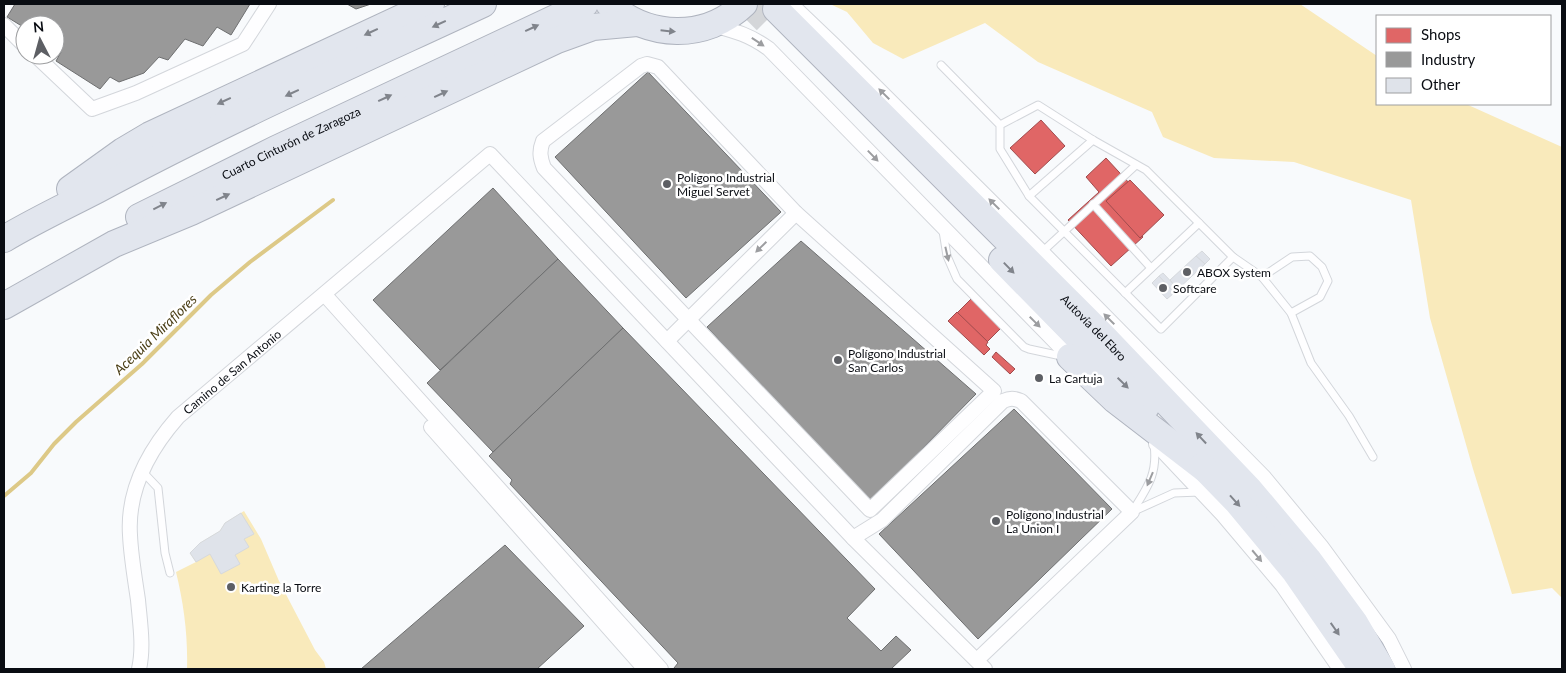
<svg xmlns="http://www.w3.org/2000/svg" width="1566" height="673" font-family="Lato,sans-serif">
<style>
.green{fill:#f9eabb}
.shops{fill:#e06666;stroke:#a04b4d}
.industry{fill:#999;stroke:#6e6f70}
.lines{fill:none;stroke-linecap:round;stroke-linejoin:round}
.stream{stroke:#ddc987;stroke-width:4}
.building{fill:#dfe3ea;stroke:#d6d9dd}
.highway-tunnel{stroke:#d4d6d9;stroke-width:26;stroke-dasharray:26 13;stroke-linecap:butt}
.lane-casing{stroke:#d3d6db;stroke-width:9}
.street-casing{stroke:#d3d6db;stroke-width:16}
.highway-casing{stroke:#afb4bf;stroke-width:28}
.lane{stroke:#fefeff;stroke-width:7}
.street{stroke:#fefeff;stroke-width:14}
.highway{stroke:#e2e6ee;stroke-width:26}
.oneway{fill:#80848b}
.oneway2{fill:#9c9da0}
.poi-dot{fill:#5d5f64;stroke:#fff;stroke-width:2}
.labels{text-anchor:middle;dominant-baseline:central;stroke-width:5;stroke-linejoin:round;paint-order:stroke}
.street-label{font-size:12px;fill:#090c12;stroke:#fff}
.poi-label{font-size:12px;fill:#090c12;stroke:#fff;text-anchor:start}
.water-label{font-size:14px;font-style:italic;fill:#4b3f17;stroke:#fff}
</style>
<rect width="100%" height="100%" fill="#f8fafc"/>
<g class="green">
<polygon points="830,4 1300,4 1377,56 1377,104 1466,104 1562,147 1562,598 1552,588 1512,594 1473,469 1430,318 1411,200 1294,162 1214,158 1163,137 1152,112 1038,62 985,23 903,59 873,43 847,12"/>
<path d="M244,511L261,539L279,581L315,650L324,662L326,669H187C188,636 184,605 176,572L196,562L190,553L200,543L220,531L225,523Z"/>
</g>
<g class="shops">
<polygon points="1041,120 1065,146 1035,174 1010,148"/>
<polygon points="1106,158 1131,185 1111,203 1143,237 1111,266 1068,220 1099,192 1086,177"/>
<polygon points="1130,180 1164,215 1140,238 1106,201"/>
<polygon points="971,299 1001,328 985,344 955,315"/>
<polygon points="957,312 988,342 986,345 990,349 984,355 948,321"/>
<polygon points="996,352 1015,369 1010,374 992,357"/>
</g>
<g class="industry">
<polygon points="15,4 250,4 231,35 217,27 203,46 185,39 168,60 159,57 144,73 119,82 110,77 100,89 56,61 61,52 55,48 55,25 25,25 25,28 7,17"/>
<polygon points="347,4 371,4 356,9"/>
<polygon points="648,72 781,212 686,298 555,157"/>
<polygon points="493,188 558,259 440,370 373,300"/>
<polygon points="801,241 976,394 869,503 707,327"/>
<polygon points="558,259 623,328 493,452 427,383"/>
<polygon points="623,328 875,589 847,618 881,651 896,636 911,650 891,669 675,669 674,668 678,663 510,484 512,480 489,456"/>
<polygon points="1014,409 1112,509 978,639 879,534"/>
<polygon points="505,545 584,626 537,669 361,669"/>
</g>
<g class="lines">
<polyline class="stream" points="4,496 31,473 54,444 76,422 142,364 211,295 250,262 333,200"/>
</g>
<g class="building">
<polygon points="1202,251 1210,259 1205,264 1196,256"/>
<polygon points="1196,256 1205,264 1178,289 1170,280"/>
<polygon points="1163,273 1178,289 1174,293 1159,276"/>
<polygon points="1159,276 1174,293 1167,299 1152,283"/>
<polygon points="241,513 254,534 244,539 249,547 235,555 240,564 221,574 210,554 196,562 190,553 200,543 220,531 225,523"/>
</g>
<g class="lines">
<polyline class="highway-tunnel" points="749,4 766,21"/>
<g class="lane-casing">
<g id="lane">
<polyline points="941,65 1000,125 1000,149 1029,196 1161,329 1233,257 1146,170 1093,140 1038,105 1000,125"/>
<polyline points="1029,196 1093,140"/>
<polyline points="1093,204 1151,268"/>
<polyline points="943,231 947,256 957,279 1024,347 1029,349 1066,357"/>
<polyline points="1042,252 1136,165"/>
<polyline points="1233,257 1262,277 1291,313 1311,363 1349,416 1373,457"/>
<polyline points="1262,277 1292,257 1310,256 1322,267 1328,281 1320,297 1291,313"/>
<polyline points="1125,293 1199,223"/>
<polyline points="142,471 158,488 165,553 170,573"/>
<path d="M1132,512C1147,488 1158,474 1154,445"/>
<polyline points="1132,512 1174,493 1200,492"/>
</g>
</g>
<g class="street-casing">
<g id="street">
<polyline points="791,4 834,45 1042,252 1264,477 1321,546 1389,639 1404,669"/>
<polyline points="4,25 25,46"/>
<path d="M713,25C735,31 750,35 769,49L1070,357"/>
<polyline points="35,55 92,109 136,93 243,44 269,4"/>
<path d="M647,64L658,67L796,213L994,391L870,510L544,168C540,158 539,151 543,141L641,66Z"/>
<polyline points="325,295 661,669"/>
<polyline points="667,341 796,213"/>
<polyline points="431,427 644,668"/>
<polyline points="1156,444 1223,515 1282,585 1340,669"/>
<path d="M853,538L882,520L1003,401C1010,398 1014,398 1021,401L1132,512L977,660"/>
<path id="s1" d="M139,669C144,647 140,623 138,600C135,579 131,557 130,535C127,490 149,450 178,417L490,154L853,538L985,669"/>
</g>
</g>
<g class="highway-casing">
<g id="highway">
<path d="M609,4C648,39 706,41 744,4"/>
<path id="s2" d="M776,9L1105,338L1250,490L1308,559L1355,623L1382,669"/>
<polyline points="70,189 123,151 150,135 431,4"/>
<path id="s3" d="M139,217L276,149L585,4"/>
<path d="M4,239C34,221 66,206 97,190C223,122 354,64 483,4"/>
<polyline points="1002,260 1146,407"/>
<polyline points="4,306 114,244 191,212 557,40 593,27 637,23"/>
<polyline points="1070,357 1115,400 1206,470"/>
<polyline points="1202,466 1237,502 1295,572 1362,669"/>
</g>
</g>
<use href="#lane" class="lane"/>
<use href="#street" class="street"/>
<use href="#highway" class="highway"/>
</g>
<defs><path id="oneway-solid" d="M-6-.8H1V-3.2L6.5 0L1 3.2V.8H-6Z" transform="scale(1.25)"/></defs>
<g class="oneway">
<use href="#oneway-solid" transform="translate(439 24) rotate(155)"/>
<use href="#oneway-solid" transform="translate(532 28) rotate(-25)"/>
<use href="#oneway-solid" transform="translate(668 31) rotate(6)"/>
<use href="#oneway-solid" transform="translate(371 32) rotate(155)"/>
<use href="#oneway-solid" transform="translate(292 93) rotate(155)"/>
<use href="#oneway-solid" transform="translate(441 94) rotate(-25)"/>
<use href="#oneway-solid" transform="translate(385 98) rotate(-25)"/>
<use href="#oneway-solid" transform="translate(224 101) rotate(155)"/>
<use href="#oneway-solid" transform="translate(223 197) rotate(-25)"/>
<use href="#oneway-solid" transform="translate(160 206) rotate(-27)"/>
<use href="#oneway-solid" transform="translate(1009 268) rotate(46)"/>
<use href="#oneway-solid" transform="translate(1123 383) rotate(44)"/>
<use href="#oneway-solid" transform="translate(1201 438) rotate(-133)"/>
<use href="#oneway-solid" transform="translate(1235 501) rotate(48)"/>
<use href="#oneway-solid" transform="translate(1335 629) rotate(55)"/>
</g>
<g class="oneway2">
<use href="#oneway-solid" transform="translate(758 42) rotate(34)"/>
<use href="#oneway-solid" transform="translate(884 94) rotate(-135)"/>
<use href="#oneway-solid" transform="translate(873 156) rotate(46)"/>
<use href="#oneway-solid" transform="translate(994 204) rotate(-135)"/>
<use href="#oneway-solid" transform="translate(761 247) rotate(136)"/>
<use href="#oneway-solid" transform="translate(947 254) rotate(77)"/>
<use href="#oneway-solid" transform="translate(1109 319) rotate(-135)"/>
<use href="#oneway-solid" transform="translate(1035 322) rotate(45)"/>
<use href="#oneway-solid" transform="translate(1150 479) rotate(113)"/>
<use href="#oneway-solid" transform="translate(1257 556) rotate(50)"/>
</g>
<g class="poi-dot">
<circle cx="667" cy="184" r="5"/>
<circle cx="1187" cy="272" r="5"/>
<circle cx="1163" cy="288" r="5"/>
<circle cx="838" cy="360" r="5"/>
<circle cx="1039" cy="378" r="5"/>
<circle cx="996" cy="521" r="5"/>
<circle cx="231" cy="587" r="5"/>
</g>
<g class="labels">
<g class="street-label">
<text stroke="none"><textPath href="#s3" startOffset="169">Cuarto Cinturón de Zaragoza</textPath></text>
<text stroke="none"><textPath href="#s2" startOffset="450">Autovía del Ebro</textPath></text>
<text stroke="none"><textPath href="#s1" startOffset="336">Camino de San Antonio</textPath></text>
</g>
<g class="poi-label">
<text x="677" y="177">Polígono Industrial<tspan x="677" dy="14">Miguel Servet</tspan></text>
<text x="1197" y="272">ABOX System</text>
<text x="1173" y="288">Softcare</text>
<text x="848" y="353">Polígono Industrial<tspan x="848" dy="14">San Carlos</tspan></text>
<text x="1049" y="378">La Cartuja</text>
<text x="1006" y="514">Polígono Industrial<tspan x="1006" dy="14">La Union I</tspan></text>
<text x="241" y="587">Karting la Torre</text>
</g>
<g class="water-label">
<text transform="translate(155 334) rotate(-44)">Acequia Miraflores</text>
</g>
</g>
<rect width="1566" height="673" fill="none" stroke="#090c12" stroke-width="10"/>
<rect x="1376" y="15" width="175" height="90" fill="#ffffff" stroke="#9d9ea0"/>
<rect x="1386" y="28" width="25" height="15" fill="#e06666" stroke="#9d9ea0"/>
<text x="1421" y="40" font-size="15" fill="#090c12">Shops</text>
<rect x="1386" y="52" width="25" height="15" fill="#999999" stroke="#9d9ea0"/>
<text x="1421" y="65" font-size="15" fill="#090c12">Industry</text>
<rect x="1386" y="78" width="25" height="15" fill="#dfe3ea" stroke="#9d9ea0"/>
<text x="1421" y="90" font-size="15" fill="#090c12">Other</text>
<g transform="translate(40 40) rotate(354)"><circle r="24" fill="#ffffff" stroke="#9d9ea0"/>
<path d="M0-4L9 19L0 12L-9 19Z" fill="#5d5f64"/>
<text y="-8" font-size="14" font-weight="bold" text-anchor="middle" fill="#090c12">N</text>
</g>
</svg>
